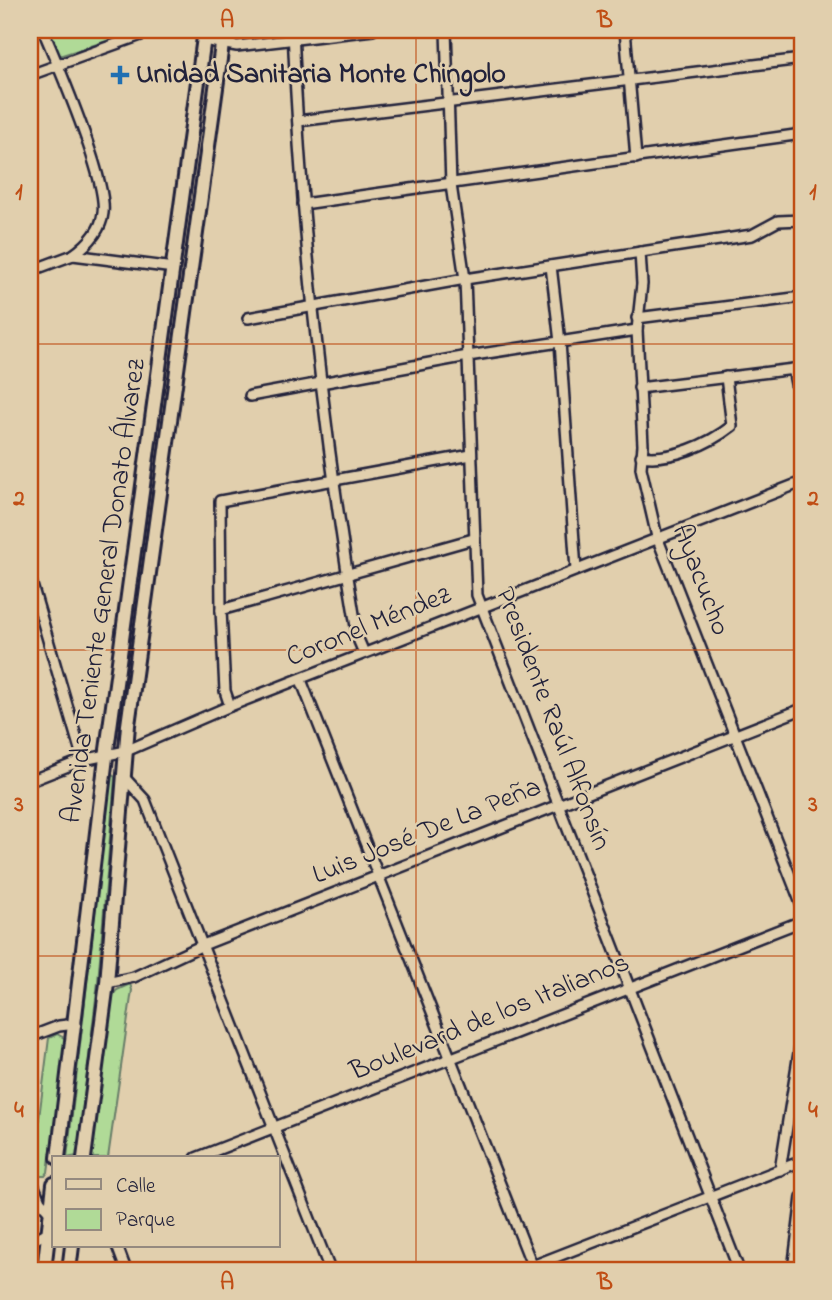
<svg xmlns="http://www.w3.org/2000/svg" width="832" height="1300" font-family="'Indie Flower',sans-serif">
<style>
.green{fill:#b0da97;stroke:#697e69;stroke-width:2}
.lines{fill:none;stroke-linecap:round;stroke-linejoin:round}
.street-casing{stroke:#22223b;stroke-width:14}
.secondary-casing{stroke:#22223b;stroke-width:18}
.street{stroke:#e1cfad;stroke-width:9}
.secondary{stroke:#e1cfad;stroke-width:12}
.grid{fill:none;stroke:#c04e15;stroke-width:2;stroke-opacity:0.55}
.poi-dot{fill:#1f6fb2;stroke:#e1cfad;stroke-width:2.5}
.labels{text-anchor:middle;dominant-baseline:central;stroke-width:5;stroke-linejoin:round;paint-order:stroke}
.poi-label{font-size:28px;font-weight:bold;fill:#22223b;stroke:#e1cfad;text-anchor:start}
.street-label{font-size:28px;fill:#22223b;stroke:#e1cfad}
.neatline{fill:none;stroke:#c04e15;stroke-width:2.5}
.grid-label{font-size:23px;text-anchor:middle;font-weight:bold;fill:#c04e15}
</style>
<rect width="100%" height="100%" fill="#e1cfad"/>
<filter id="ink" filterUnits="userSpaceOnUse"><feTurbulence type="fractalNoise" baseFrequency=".0143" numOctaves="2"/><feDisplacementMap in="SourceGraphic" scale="14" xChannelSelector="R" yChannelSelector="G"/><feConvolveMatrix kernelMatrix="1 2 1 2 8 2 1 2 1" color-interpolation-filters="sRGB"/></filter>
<g filter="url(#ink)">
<g class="green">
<polygon points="49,30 142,30 59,56"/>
<polygon points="111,774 115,777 98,982 77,1156 67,1158"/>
<polygon points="130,984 132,990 108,1158 91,1158 110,999 117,990"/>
<polygon points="57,1034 66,1039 48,1172 45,1176 37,1176 30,1161 30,1146 36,1142 49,1038"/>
</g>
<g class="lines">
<g class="street-casing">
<g id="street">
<path d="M43,30C58,65 108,181 103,213C101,232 87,245 73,255"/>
<path d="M293,30C301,235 324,437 358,639L364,653"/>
<polyline points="446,30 451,185 465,279 477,595 739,1270"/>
<polyline points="625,30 636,158"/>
<polyline points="203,40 237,46 373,30"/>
<polyline points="30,75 155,30"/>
<polyline points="298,121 802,59"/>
<polyline points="303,204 802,134"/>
<polyline points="640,252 642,284 637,330 643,445 641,468 657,537 802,906"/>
<polyline points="551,266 560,342 576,570"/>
<polyline points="30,271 73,255 174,268"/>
<polyline points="248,318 465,279 752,235 778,221 802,220"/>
<polyline points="637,318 802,297"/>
<polyline points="793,369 802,413"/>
<polyline points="639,388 802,368"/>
<polyline points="250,396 468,356 637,330"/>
<path d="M641,456C671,461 709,444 732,426L726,377"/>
<polyline points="30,578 83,760"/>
<polyline points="221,610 473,539"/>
<polyline points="301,680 534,1270"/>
<polyline points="230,706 225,691 221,610 220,501 471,455"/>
<polyline points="123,776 145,800 330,1270"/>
<polyline points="30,781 83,760 126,751 230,706 802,482"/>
<polyline points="107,983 134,977 203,945 802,709"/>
<polyline points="30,1037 59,1026 76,1024"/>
<polyline points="196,1158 802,921"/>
<polyline points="780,1170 802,1034"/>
<polyline points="30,1177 40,1201 50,1212"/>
<polyline points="30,1242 50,1231"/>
<polyline points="117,1246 126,1270"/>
<polyline points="522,1270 802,1161"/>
<polyline points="793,1270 802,1197"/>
</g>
</g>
<g class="secondary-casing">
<g id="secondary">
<polyline points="58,1158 106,757 205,30"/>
<polyline points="84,1158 107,983 128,725 224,30"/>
<polyline points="44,1270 54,1184"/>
<polyline points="69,1270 72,1246"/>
</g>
</g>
<use href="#street" class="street"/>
<use href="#secondary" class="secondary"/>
</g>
</g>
<path class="grid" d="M416,30V1270M30,344H802M30,650H802M30,956H802"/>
<path class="poi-dot" d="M116.5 64.5h7v7h7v7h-7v7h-7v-7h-7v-7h7z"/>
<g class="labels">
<g class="poi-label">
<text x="136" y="75">Unidad Sanitaria Monte Chingolo</text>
</g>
<g class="street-label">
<text transform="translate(700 580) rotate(69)">Ayacucho</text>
<text transform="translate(105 591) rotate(-82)">Avenida Teniente General Donato Álvarez</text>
<text transform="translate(369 627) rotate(-22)">Coronel Méndez</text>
<text transform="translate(552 719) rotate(69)">Presidente Raúl Alfonsín</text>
<text transform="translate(427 832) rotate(-22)">Luis José De La Peña</text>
<text transform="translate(490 1018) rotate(-22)">Boulevard de los Italianos</text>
</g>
</g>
<rect width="832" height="1300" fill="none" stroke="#e1cfad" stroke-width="77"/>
<rect x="52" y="1156" width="228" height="91" fill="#e1cfad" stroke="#958a7f" stroke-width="2"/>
<rect x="66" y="1179" width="35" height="10" fill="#e1cfad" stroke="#958a7f" stroke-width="2"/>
<text x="116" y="1192" font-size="21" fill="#22223b">Calle</text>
<rect x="66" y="1209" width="35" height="21" fill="#b0da97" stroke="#958a7f" stroke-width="2"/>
<text x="116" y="1226" font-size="21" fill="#22223b">Parque</text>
<rect x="38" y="38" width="756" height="1224" class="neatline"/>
<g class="grid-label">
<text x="227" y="27">A</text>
<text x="605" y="27">B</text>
<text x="19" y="199">1</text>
<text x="813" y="199">1</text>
<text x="19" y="505">2</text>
<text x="813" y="505">2</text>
<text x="19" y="811">3</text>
<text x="813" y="811">3</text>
<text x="19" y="1117">4</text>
<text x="813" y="1117">4</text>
<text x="227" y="1289">A</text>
<text x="605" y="1289">B</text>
</g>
</svg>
